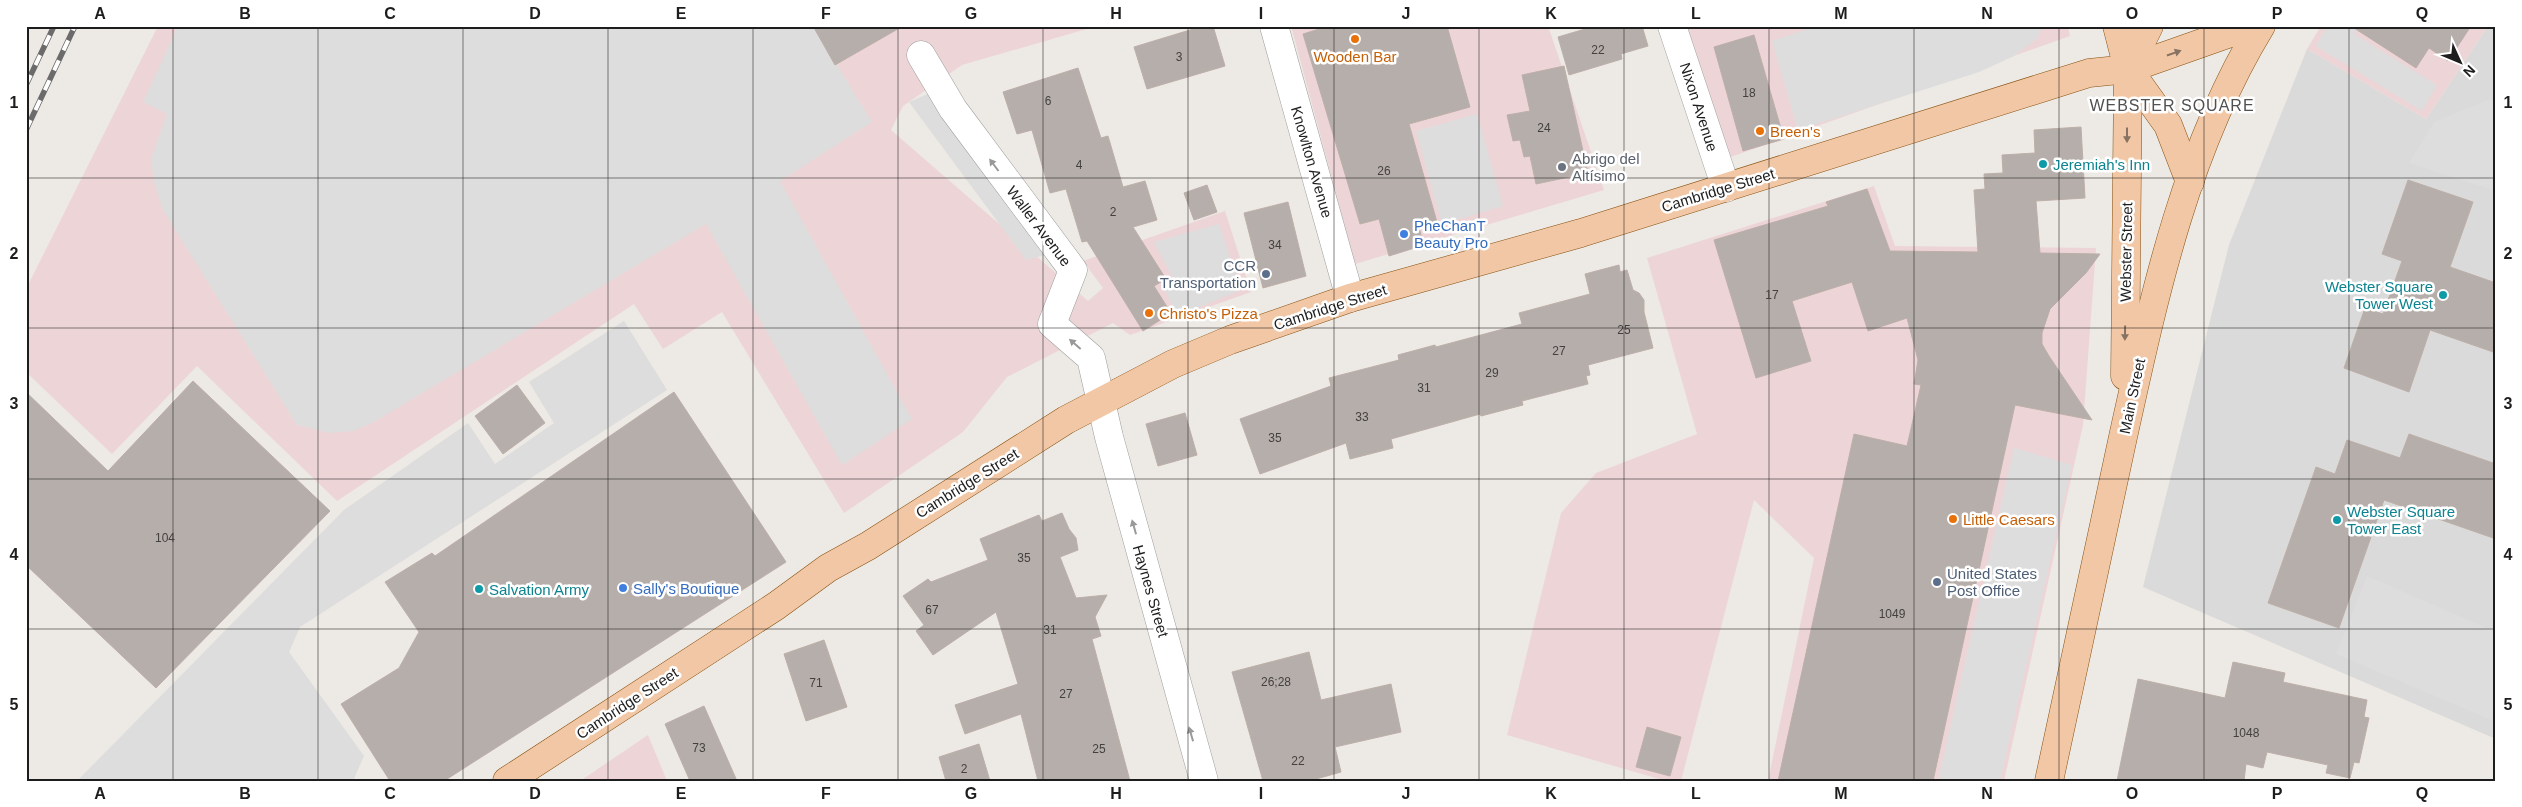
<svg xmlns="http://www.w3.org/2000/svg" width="2522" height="807" font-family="Arial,sans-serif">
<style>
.residential{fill:#dbdada}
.commercial{fill:#edd5d7}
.parking{fill:#ddd}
.building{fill:#b6aeaa;stroke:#bdafa8}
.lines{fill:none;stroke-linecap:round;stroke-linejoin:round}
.minor-casing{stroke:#9e9e9e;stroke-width:29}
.major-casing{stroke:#87510f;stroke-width:29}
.minor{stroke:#fff;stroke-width:28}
.major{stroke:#f2c7a5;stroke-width:28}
.rail-casing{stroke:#6b6b6b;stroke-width:5.5}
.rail{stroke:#fff;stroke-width:4;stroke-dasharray:11;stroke-linecap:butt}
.oneway{fill:#887261}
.oneway2{fill:#999}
.grid{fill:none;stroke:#1d1d1d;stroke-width:1;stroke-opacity:0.55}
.food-dot{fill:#e8710a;stroke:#fff;stroke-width:2}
.culture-dot{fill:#0f9aa8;stroke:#fff;stroke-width:2}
.worship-dot{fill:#6b7280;stroke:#fff;stroke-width:2}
.shop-dot{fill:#3f7fe0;stroke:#fff;stroke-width:2}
.service-dot{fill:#5c6f8a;stroke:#fff;stroke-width:2}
.labels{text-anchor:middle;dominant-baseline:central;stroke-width:5;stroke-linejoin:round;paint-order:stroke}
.number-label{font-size:12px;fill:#434140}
.food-label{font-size:15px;fill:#c56008;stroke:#fff;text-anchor:start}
.street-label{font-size:15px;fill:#1d1d1d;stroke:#fff}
.worship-label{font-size:15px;fill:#5b616d;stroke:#fff;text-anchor:start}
.culture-label{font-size:15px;fill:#0d838f;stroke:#fff;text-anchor:start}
.shop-label{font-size:15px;fill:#366cbe;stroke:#fff;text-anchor:start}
.service-label{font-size:15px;fill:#4e5e75;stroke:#fff;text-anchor:end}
.neighbourhood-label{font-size:16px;letter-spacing:1px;fill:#505050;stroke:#fff}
.neatline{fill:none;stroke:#1d1d1d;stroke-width:2}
.grid-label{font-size:16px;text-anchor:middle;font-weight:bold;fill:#1d1d1d}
</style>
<rect width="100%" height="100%" fill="#ede9e4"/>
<polygon class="residential" points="2488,26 2496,26 2496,739 2143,587 2229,245 2307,49 2426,119"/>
<g class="commercial">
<polygon points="158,26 1097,26 962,65 903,106 891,130 1088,301 1103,288 1083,261 1225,211 1251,292 1130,335 1113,323 1007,377 963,432 844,513 722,312 663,349 634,304 337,501 197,366 112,454 26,372 26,289"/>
<polygon points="1291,26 1548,26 1604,190 1355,264"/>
<polygon points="1686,26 2068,26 2070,36 1725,159"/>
<polygon points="2321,26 2488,26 2426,119 2307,49"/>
<polygon points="1874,186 1895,246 2096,248 2083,425 2004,781 1768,781 1814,558 1754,500 1681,781 1666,781 1507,735 1561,513 1596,473 1697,434 1647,258"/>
<polygon points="648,735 667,781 580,781"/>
</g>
<g class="parking">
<polygon points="178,26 813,26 872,122 780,181 912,419 842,465 706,224 372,423 353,431 330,433 297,425 163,210 154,182 151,159 167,114 143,102"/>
<polygon points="1817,26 2042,26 2038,38 2014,56 1979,72 1798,130 1772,41"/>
<polygon points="2327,26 2359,26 2354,34 2437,85 2422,111 2316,46"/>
<polygon points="930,93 1048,254 1026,260 909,102"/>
<polygon points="2491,99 2496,100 2496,191 2409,163 2434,122"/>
<polygon points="1477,114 1503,206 1442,224 1416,131"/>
<polygon points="1219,224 1241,290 1177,316 1165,290 1176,284 1154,242"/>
<polygon points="624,321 667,390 300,627 289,652 364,756 353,781 77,781 344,510 468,423 495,464 554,423 529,382"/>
<polygon points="2014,448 2072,465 2000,781 1938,781"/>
<polygon points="2367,576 2496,632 2496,722 2336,654"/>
</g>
<g class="building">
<polygon points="813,26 903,26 835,65"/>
<polygon points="1203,26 1213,26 1225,66 1147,89 1134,47"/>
<polygon points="1329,26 1447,26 1470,107 1409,124 1437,222 1419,228 1424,245 1389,256 1379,219 1360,224 1303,34"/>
<polygon points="1595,26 1642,26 1648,46 1621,54 1622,59 1569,75 1558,37"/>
<polygon points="2351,26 2471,26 2448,61 2429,48 2416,68"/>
<polygon points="1754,35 1784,139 1743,151 1714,47"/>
<polygon points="1564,66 1588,173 1536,184 1530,156 1524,157 1520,140 1513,141 1507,115 1530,111 1522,75"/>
<polygon points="1078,68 1101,138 1108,136 1123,187 1145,181 1157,220 1133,227 1166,279 1154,286 1171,313 1143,331 1087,241 1082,242 1066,189 1050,193 1032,130 1017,134 1003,92"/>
<polygon points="2081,127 2085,198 2036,201 2040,253 2100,254 2086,273 2050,309 2042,333 2042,344 2049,356 2092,420 2015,405 1933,781 1778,781 1854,434 1907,446 1921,385 1914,384 1918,360 1907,318 1868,331 1852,282 1792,301 1811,361 1756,378 1714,240 1828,206 1826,202 1867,189 1890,251 1978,252 1974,190 1985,189 1984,174 2003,173 2002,155 2035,153 2034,130"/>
<polygon points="2408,180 2473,202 2450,267 2496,283 2496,353 2430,330 2409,392 2344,368 2365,308 2383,314 2402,261 2382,254"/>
<polygon points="1207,185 1217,212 1194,220 1184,193"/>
<polygon points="1288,202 1306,276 1263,288 1244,213"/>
<polygon points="1619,265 1620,272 1627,270 1633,290 1639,293 1644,300 1644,312 1653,348 1588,365 1590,375 1586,376 1588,384 1522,401 1523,405 1481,416 1480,414 1391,439 1393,448 1350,459 1346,443 1260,474 1240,419 1331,386 1329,378 1399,360 1398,355 1435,345 1436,347 1522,324 1519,313 1590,294 1585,274"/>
<polygon points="193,381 330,511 156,688 26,565 26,392 108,471"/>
<polygon points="517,385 545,423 503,454 475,416"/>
<polygon points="674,392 786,562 444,781 390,781 341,704 399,668 419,632 385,582 432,553 435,556"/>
<polygon points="1185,413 1197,455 1158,466 1146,424"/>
<polygon points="2409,434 2496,464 2496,539 2384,500 2339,628 2268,603 2316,467 2335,474 2347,440 2400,458"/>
<polygon points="1062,513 1069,529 1076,538 1078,550 1060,557 1076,598 1107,595 1095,617 1101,636 1092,639 1130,781 1038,781 1021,714 965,734 955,705 1018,684 996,612 933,655 916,631 924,625 903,596 928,579 931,582 988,560 980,539 1039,515 1042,521"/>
<polygon points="824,640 847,707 806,721 784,654"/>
<polygon points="1309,652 1321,700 1391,684 1401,732 1335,747 1341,772 1309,781 1263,781 1232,672"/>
<polygon points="2233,662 2285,673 2283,682 2367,700 2364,717 2369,718 2359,763 2354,762 2350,778 2326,773 2328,765 2267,752 2263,768 2246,764 2244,781 2117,781 2138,679 2225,698"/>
<polygon points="704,706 737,781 690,781 665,724"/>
<polygon points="1647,727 1681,737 1670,776 1636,767"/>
<polygon points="979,744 990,781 946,781 939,757"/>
</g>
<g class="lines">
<g class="minor-casing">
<g id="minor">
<polyline points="1274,26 1350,298"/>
<polyline points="1672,26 1726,188"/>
<polyline points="921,55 953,109 1073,270 1052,324 1091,358 1109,437 1204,781"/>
</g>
</g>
<g class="major-casing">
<g id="major">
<polyline points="2117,26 2128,69 2125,376"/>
<polyline points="2128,69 2168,125 2190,182"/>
<polyline points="2128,69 2149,26"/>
<polyline points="507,781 776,606 828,568 868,546 1066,420 1173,364 1230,340 1350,298 1581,233 2089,73 2128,69 2250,26"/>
<path d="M2049,781C2074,666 2098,551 2123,437C2154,297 2185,150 2261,26"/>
</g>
</g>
<use href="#minor" class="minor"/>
<use href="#major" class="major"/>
<g class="rail-casing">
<g id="rail">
<polyline points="26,85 54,26"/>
<polyline points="26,130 75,26"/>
</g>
</g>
<use href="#rail" class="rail"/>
</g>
<defs><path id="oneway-solid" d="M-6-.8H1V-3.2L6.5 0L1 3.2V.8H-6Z" transform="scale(1.25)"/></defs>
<g class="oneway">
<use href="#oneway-solid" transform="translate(2174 53) rotate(-19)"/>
<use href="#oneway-solid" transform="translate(2127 135) rotate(90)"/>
<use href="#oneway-solid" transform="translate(2125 333) rotate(91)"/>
</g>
<g class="oneway2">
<use href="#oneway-solid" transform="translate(994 165) rotate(-127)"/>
<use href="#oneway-solid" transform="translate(1075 344) rotate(-139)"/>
<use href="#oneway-solid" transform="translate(1134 527) rotate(-106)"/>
<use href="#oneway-solid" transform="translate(1191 734) rotate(-106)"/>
</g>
<path class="grid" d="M173,26V781M318,26V781M463,26V781M608,26V781M753,26V781M898,26V781M1043,26V781M1188,26V781M1334,26V781M1479,26V781M1624,26V781M1769,26V781M1914,26V781M2059,26V781M2204,26V781M2349,26V781M26,178H2496M26,328H2496M26,479H2496M26,629H2496"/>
<g class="food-dot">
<circle cx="1355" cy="39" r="5"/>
<circle cx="1760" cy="131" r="5"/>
<circle cx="1149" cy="313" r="5"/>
<circle cx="1953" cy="519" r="5"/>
</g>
<g class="culture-dot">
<circle cx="2043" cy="164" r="5"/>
<circle cx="2443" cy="295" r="5"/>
<circle cx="2337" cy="520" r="5"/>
<circle cx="479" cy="589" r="5"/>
</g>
<circle class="worship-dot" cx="1562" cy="167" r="5"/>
<g class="shop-dot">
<circle cx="1404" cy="234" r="5"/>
<circle cx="623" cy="588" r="5"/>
</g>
<g class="service-dot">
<circle cx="1266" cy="274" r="5"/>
<circle cx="1937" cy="582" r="5"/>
</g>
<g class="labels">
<g class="number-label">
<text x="1598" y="50">22</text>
<text x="1179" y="57">3</text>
<text x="1749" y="93">18</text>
<text x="1048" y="101">6</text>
<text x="1544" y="128">24</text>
<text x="1079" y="165">4</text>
<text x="1384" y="171">26</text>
<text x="1113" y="212">2</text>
<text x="1275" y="245">34</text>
<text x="1772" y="295">17</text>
<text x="1624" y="330">25</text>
<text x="1559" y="351">27</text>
<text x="1492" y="373">29</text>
<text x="1424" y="388">31</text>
<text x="1362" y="417">33</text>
<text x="1275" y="438">35</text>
<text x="165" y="538">104</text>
<text x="1024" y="558">35</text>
<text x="932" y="610">67</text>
<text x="1892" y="614">1049</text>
<text x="1050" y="630">31</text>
<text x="1276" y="682">26;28</text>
<text x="816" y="683">71</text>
<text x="1066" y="694">27</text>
<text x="2246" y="733">1048</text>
<text x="699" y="748">73</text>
<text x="1099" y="749">25</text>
<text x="1298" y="761">22</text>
<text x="964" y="769">2</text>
</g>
<g class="food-label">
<text x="1355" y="56" text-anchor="middle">Wooden Bar</text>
<text x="1770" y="131">Breen's</text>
<text x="1159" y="313">Christo's Pizza</text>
<text x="1963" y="519">Little Caesars</text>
</g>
<g class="street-label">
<text transform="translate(1699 107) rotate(72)">Nixon Avenue</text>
<text transform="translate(1312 162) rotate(74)">Knowlton Avenue</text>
<text transform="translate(1718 190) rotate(-17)">Cambridge Street</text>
<text transform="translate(1039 226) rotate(53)">Waller Avenue</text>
<text transform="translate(2126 252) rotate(-89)">Webster Street</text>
<text transform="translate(1330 307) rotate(-18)">Cambridge Street</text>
<text transform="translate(2132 396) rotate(-78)">Main Street</text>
<text transform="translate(967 483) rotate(-32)">Cambridge Street</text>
<text transform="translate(1151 591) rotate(74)">Haynes Street</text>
<text transform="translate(627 703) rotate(-33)">Cambridge Street</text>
</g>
<g class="worship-label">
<text x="1572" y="158">Abrigo del<tspan x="1572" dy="17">Altísimo</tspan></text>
</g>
<g class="culture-label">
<text x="2053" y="164">Jeremiah's Inn</text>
<text x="2433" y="286" text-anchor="end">Webster Square<tspan x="2433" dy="17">Tower West</tspan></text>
<text x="2347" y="511">Webster Square<tspan x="2347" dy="17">Tower East</tspan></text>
<text x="489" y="589">Salvation Army</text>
</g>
<g class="shop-label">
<text x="1414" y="225">PheChanT<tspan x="1414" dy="17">Beauty Pro</tspan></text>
<text x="633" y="588">Sally's Boutique</text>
</g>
<g class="service-label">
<text x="1256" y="265">CCR<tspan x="1256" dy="17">Transportation</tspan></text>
<text x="1947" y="573" text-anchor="start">United States<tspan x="1947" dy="17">Post Office</tspan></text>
</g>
<g class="neighbourhood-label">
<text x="2172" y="105">WEBSTER SQUARE</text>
</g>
</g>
<rect width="2522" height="807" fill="none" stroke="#ffffff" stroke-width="55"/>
<g transform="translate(2460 62) rotate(134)" stroke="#ffffff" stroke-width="4" paint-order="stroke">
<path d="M0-4L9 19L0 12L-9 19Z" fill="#1d1d1d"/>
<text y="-8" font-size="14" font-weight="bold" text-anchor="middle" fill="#1d1d1d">N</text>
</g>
<rect x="28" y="28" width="2466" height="752" class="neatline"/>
<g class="grid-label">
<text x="100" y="19">A</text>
<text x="245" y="19">B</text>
<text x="390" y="19">C</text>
<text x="535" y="19">D</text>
<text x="681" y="19">E</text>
<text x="826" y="19">F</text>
<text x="971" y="19">G</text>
<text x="1116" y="19">H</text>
<text x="1261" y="19">I</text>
<text x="1406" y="19">J</text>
<text x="1551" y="19">K</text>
<text x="1696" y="19">L</text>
<text x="1841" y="19">M</text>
<text x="1987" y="19">N</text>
<text x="2132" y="19">O</text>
<text x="2277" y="19">P</text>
<text x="2422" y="19">Q</text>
<text x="14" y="108">1</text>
<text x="2508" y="108">1</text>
<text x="14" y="259">2</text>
<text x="2508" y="259">2</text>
<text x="14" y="409">3</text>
<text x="2508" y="409">3</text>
<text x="14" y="560">4</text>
<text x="2508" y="560">4</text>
<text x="14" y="710">5</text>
<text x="2508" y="710">5</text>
<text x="100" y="799">A</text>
<text x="245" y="799">B</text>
<text x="390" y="799">C</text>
<text x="535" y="799">D</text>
<text x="681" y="799">E</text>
<text x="826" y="799">F</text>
<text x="971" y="799">G</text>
<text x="1116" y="799">H</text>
<text x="1261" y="799">I</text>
<text x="1406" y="799">J</text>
<text x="1551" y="799">K</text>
<text x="1696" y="799">L</text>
<text x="1841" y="799">M</text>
<text x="1987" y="799">N</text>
<text x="2132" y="799">O</text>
<text x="2277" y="799">P</text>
<text x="2422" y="799">Q</text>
</g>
</svg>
